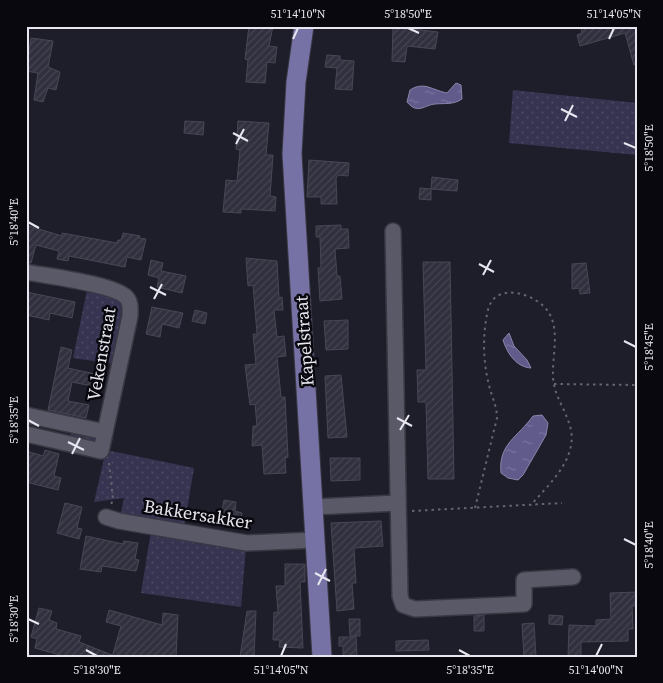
<svg xmlns="http://www.w3.org/2000/svg" width="663" height="683" font-family="'Source Serif 4',serif">
<style>
.grass{fill:url(#grass-dots)}
.water{fill:url(#water-ripples);stroke:#8a85aa}
.building{fill:url(#building-hatch);stroke:#484755}
.lines{fill:none;stroke-linecap:round;stroke-linejoin:round}
.minor-casing{stroke:#393843;stroke-width:18}
.major-casing{stroke:#393843;stroke-width:21}
.path{stroke:#65646f;stroke-width:2;stroke-dasharray:2.5 4;stroke-linecap:butt}
.minor{stroke:#5a5968;stroke-width:15}
.major{stroke:#7772a5;stroke-width:19}
.ticks{fill:none;stroke:#e8e7f0;stroke-width:2}
.labels{text-anchor:middle;dominant-baseline:central;stroke-width:5;stroke-linejoin:round;paint-order:stroke}
.street-label{font-size:18px;fill:#e8e7f0;stroke:#08080e}
.neatline{fill:none;stroke:#e8e7f0;stroke-width:2}
.ticks-label{font-size:12px;text-anchor:middle;fill:#e8e7f0}
</style>
<defs>
<pattern id="grass-dots" width="8" height="8" patternUnits="userSpaceOnUse" patternTransform="scale(1.25)"><rect width="8" height="8" fill="#373452"/><path d="M2 2h.1M6 6h.1" fill="none" stroke="#4a4863" stroke-width="1.8" stroke-linecap="round"/></pattern>
<pattern id="water-ripples" width="26" height="14" patternUnits="userSpaceOnUse" patternTransform="scale(1.25)"><rect width="26" height="14" fill="#615b8c"/><path d="M2 4q2-2 4 0t4 0M15 11q2-2 4 0t4 0" fill="none" stroke="#78739c"/></pattern>
<pattern id="building-hatch" width="6" height="6" patternUnits="userSpaceOnUse" patternTransform="scale(1.25)"><rect width="6" height="6" fill="#31303e"/><path d="M-1 1l2-2M0 6l6-6M5 7l2-2" fill="none" stroke="#454451"/></pattern>
</defs>
<rect width="100%" height="100%" fill="#1e1d2a"/>
<g class="grass">
<polygon points="513,90 637,103 637,155 509,143"/>
<path d="M87,290C102,293 118,294 125,310L114,364L73,358Z"/>
<polygon points="74,431 95,436 96,443 70,438 71,432"/>
<polygon points="106,450 194,468 184,528 120,517 124,498 94,502"/>
<polygon points="151,531 246,547 241,607 141,593"/>
</g>
<g class="water">
<path d="M456,83L461,85L462,99C453,105 445,103 435,104C424,105 418,115 407,102L410,90C424,81 432,90 447,93Z"/>
<path d="M509,333L514,346L527,360L531,368C516,367 507,353 503,340Z"/>
<path d="M542,415L548,423L546,435L523,475L518,480L508,478L501,473C498,444 518,437 533,416Z"/>
</g>
<g class="building">
<polygon points="249,26 273,26 269,46 277,47 275,63 267,62 265,83 246,82 248,60 245,59"/>
<polygon points="586,26 637,26 637,64 634,65 625,33 580,46 577,35 582,33 581,28"/>
<polygon points="393,27 438,32 435,49 407,46 405,62 392,61"/>
<polygon points="31,38 53,41 48,67 60,72 56,90 48,88 43,102 34,100 38,73 26,71"/>
<polygon points="327,55 340,56 340,60 354,61 352,90 335,89 337,68 325,67"/>
<polygon points="185,121 204,122 203,135 184,133"/>
<polygon points="238,121 269,123 266,155 273,155 270,196 276,197 275,211 241,209 241,213 223,212 226,180 237,181 240,150 236,149"/>
<polygon points="309,160 349,163 348,176 338,175 336,178 337,204 321,204 321,197 307,197"/>
<polygon points="432,177 458,180 457,191 431,189"/>
<polygon points="420,188 431,189 431,200 419,199"/>
<polygon points="341,225 341,229 348,229 349,248 335,249 337,276 340,276 342,299 320,301 318,268 321,268 320,237 316,237 316,226"/>
<polygon points="29,226 62,236 62,233 117,243 118,240 121,240 123,233 140,236 139,238 146,239 141,260 127,257 125,267 69,256 68,261 57,259 59,251 36,245 31,263 26,263"/>
<polygon points="246,258 277,261 279,298 282,297 283,310 274,310 277,337 284,336 286,356 277,357 281,397 285,397 288,457 285,458 286,473 264,474 262,445 252,446 253,426 257,426 255,404 250,405 245,365 256,364 253,334 257,334 253,285 248,286"/>
<polygon points="151,260 163,263 161,271 186,276 182,293 157,287 159,278 148,275"/>
<polygon points="423,262 450,262 454,479 428,479 426,402 418,402 417,370 426,370"/>
<polygon points="586,263 590,293 580,294 579,288 572,289 572,264"/>
<polygon points="26,292 75,302 72,318 50,313 49,320 26,315"/>
<polygon points="152,307 183,313 179,328 162,324 160,337 146,334"/>
<polygon points="195,310 207,313 205,324 192,321"/>
<polygon points="348,320 348,349 326,350 324,321"/>
<polygon points="61,347 72,350 68,368 95,374 92,386 72,382 68,401 89,405 86,418 48,410"/>
<polygon points="341,375 347,437 328,438 325,376"/>
<polygon points="45,450 59,454 54,476 61,478 58,490 26,482 26,451 43,456"/>
<polygon points="330,458 360,458 360,480 331,481"/>
<polygon points="224,500 236,502 235,511 242,513 240,525 220,522"/>
<polygon points="65,503 82,507 77,528 82,529 79,539 57,533"/>
<polygon points="381,521 383,546 354,548 356,583 352,583 354,609 337,611 331,523"/>
<polygon points="86,536 123,544 124,541 138,543 135,559 139,560 136,571 102,566 101,572 80,569"/>
<polygon points="285,564 305,564 305,582 300,582 303,648 279,647 280,640 273,640 274,612 278,613 276,586 285,586"/>
<polygon points="637,592 637,606 632,606 633,629 628,629 628,641 581,642 581,657 568,657 569,625 596,626 596,620 611,619 610,593"/>
<polygon points="39,608 52,611 49,620 57,623 56,629 81,636 79,642 112,655 111,657 60,657 60,655 35,648 37,639 31,637"/>
<polygon points="109,610 162,625 163,613 178,615 176,657 112,657 121,626 106,622"/>
<polygon points="247,611 256,611 254,657 240,657"/>
<polygon points="484,615 484,631 474,631 474,616"/>
<polygon points="549,615 563,616 562,625 549,624"/>
<polygon points="349,619 360,619 360,636 350,636"/>
<polygon points="534,623 536,657 524,657 522,624"/>
<polygon points="339,637 356,637 357,657 343,657 343,646 339,646"/>
<polygon points="428,640 429,650 396,651 396,641"/>
</g>
<g class="lines">
<g class="minor-casing">
<g id="minor">
<polyline points="393,231 400,596 403,605 415,609 524,604 524,580 573,577"/>
<path d="M26,272C46,276 116,284 127,298C131,303 130,309 130,316L101,451L26,434"/>
<polyline points="26,415 105,432"/>
<polyline points="313,507 398,503"/>
<polyline points="106,517 119,521 247,543 315,540"/>
</g>
</g>
<g class="major-casing">
<polyline id="major" points="304,26 296,82 292,154 322,657"/>
</g>
<g class="path">
<polyline points="554,384 637,385"/>
<polyline points="109,463 113,499 111,505"/>
<path d="M475,508L497,418C497,408 493,399 490,389C483,364 482,335 488,310C495,280 538,294 549,313C560,331 552,357 553,377C554,395 564,407 569,423C581,456 550,483 531,505"/>
<polyline points="412,511 562,503"/>
</g>
<use href="#minor" class="minor"/>
<use href="#major" class="major"/>
</g>
<path class="ticks" d="M408,28L419,33M293,39L298,28M609,39L614,28M561,109L577,117M565,121L573,105M233,133L248,141M624,143L636,148M236,144L244,129M28,222L39,228M479,264L494,272M483,275L491,260M150,287L166,295M154,299L162,284M624,341L636,347M397,418L412,426M28,420L39,426M400,430L409,415M68,442L84,450M72,454L80,438M624,539L636,545M315,573L330,581M318,585L326,569M28,619L39,624M86,650L97,656M459,650L470,656M281,656L286,644M596,656L602,644"/>
<g class="labels">
<g class="street-label">
<text transform="translate(304 341) rotate(-94)">Kapelstraat</text>
<text transform="translate(101 354) rotate(-80)">Vekenstraat</text>
<text transform="translate(198 514) rotate(9)">Bakkersakker</text>
</g>
</g>
<rect width="663" height="683" fill="none" stroke="#08080e" stroke-width="55"/>
<rect x="28" y="28" width="608" height="628" class="neatline"/>
<g class="ticks-label">
<text x="298" y="18">51°14'10"N</text>
<text x="408" y="18">5°18'50"E</text>
<text x="614" y="18">51°14'05"N</text>
<text transform="translate(649 148) rotate(-90)" y="4">5°18'50"E</text>
<text transform="translate(14 222) rotate(-90)" y="4">5°18'40"E</text>
<text transform="translate(649 347) rotate(-90)" y="4">5°18'45"E</text>
<text transform="translate(14 420) rotate(-90)" y="4">5°18'35"E</text>
<text transform="translate(649 545) rotate(-90)" y="4">5°18'40"E</text>
<text transform="translate(14 619) rotate(-90)" y="4">5°18'30"E</text>
<text x="97" y="674">5°18'30"E</text>
<text x="281" y="674">51°14'05"N</text>
<text x="470" y="674">5°18'35"E</text>
<text x="596" y="674">51°14'00"N</text>
</g>
</svg>
